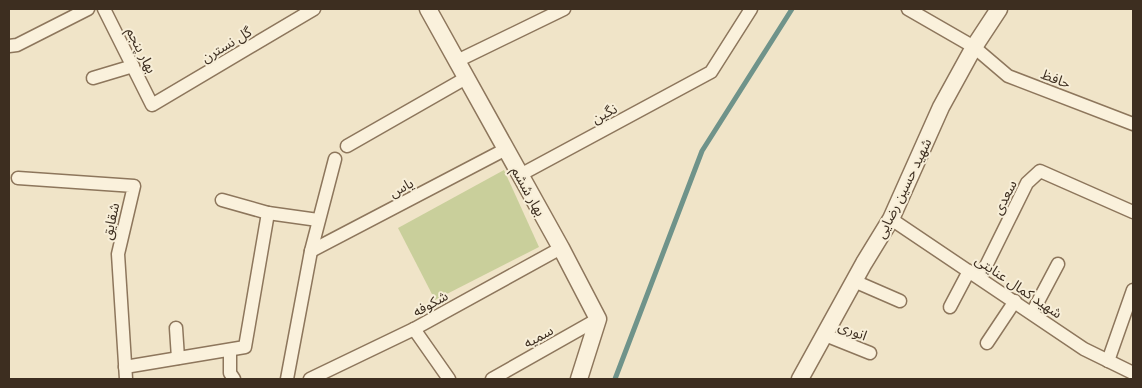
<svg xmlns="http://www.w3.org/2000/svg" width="1142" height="388" font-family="'Playfair Display','Noto Sans Arabic',serif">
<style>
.green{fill:#c9cf9b}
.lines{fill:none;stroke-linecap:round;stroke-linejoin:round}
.stream{stroke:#6f938a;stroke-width:5}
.minor-casing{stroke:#8d765c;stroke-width:15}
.tertiary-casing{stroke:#8d765c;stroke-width:19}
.minor{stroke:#faf1dc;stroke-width:12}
.tertiary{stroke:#faf1dc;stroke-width:16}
.labels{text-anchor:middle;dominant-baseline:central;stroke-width:4;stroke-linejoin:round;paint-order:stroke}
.street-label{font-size:14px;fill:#3d2e20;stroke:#f7eed8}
</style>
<rect width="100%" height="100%" fill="#f0e4c8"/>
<polygon class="green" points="504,170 539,247 435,300 398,228"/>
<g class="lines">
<polyline class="stream" points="615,379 702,151 792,9"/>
<g class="minor-casing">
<g id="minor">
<polyline points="104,9 152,105 314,9"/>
<polyline points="908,9 974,47 1008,76 1133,124"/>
<polyline points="9,46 17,45 88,9"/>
<polyline points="457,61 564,9"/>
<polyline points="93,78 133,66"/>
<polyline points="347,146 466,78"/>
<polyline points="520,175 711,72 751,9"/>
<polyline points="18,178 134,186 118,254 126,379"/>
<polyline points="222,200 268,213 318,220"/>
<polyline points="891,219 1084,349 1133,373"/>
<polyline points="311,251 506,149"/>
<polyline points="980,278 1027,183 1040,171 1133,212"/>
<polyline points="854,281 900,301"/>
<polyline points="950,307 969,271"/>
<polyline points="1032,313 1058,264"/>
<polyline points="176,328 178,358"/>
<polyline points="414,329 449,379"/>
<polyline points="825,335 870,353"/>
<polyline points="987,343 1015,301"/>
<polyline points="230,350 230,373 234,379"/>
<polyline points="1108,361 1133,290"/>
<polyline points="125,367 245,347 268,213"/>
<polyline points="287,379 311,251 335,159"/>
<polyline points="310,379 414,329 561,248"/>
<polyline points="492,379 598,319"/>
</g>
</g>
<g class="tertiary-casing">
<g id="tertiary">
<polyline points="428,9 561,248 598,319 579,379"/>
<polyline points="800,379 864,263 891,219 941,107 974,47 999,9"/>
</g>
</g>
<use href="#minor" class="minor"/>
<use href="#tertiary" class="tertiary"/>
</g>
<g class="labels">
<g class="street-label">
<text transform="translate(226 44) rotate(-31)">گل نسترن</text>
<text transform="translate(142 50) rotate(63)">بهار پنجم</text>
<text transform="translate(1056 78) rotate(21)">حافظ</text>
<text transform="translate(604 113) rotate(-28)">نگین</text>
<text transform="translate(401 187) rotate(-28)">یاس</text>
<text transform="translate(903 188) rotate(-64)">شهید حسین رضایی</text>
<text transform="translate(529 191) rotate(61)">بهار ششم</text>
<text transform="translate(1004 197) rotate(-63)">سعدی</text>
<text transform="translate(110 221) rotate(-77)">شقایق</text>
<text transform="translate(1019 286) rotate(34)">شهید کمال عنایتی</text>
<text transform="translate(430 303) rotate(-29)">شکوفه</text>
<text transform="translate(853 330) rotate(22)">انوری</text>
<text transform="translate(538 336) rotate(-29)">سمیه</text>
</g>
</g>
<rect width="1142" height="388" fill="none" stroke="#3d2e20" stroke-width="20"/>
</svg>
